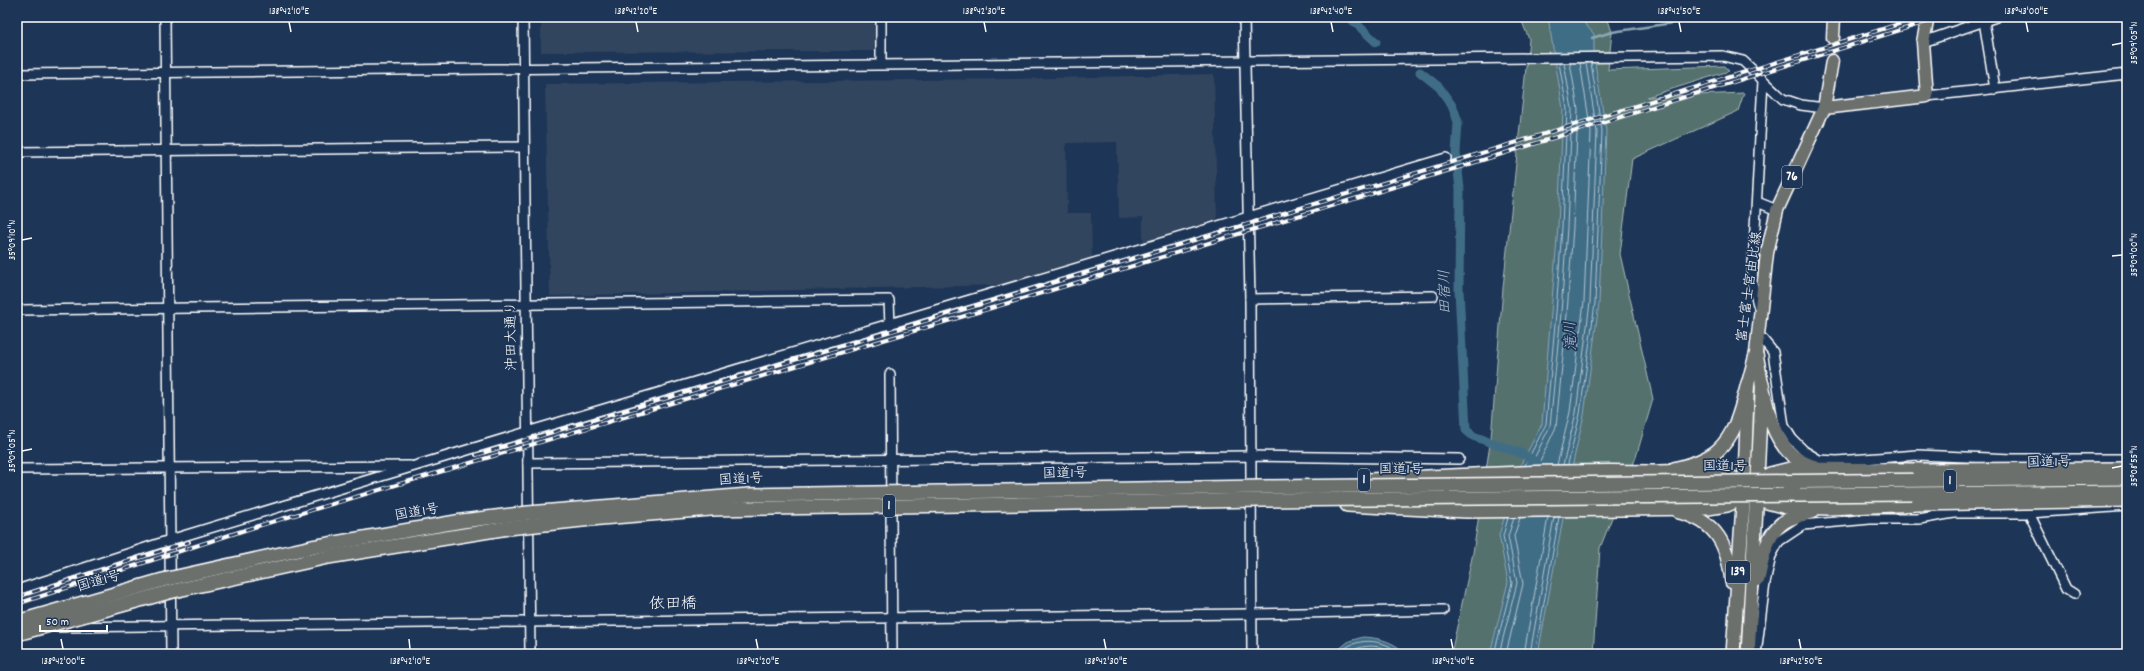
<svg xmlns="http://www.w3.org/2000/svg" width="2144" height="671" font-family="Dekko,'Klee One',sans-serif">
<style>
.built{fill:#32455e}
.green{fill:#55716e;stroke:#aab8b6}
.water{fill:#416d86;stroke:#8da7b6}
.lines{fill:none;stroke-linecap:round;stroke-linejoin:round}
.shore{stroke:#b3c5cf;stroke-width:1}
.stream{stroke:#8da7b6;stroke-width:2.5}
.canal{stroke:#416d86;stroke-width:9}
.major-tunnel{stroke:#344968;stroke-width:12;stroke-dasharray:12 6;stroke-linecap:butt}
.minor-casing{stroke:#fff;stroke-width:12}
.major-casing{stroke:#fff;stroke-width:15}
.highway-casing{stroke:#fff;stroke-width:16}
.minor{stroke:#1d3557;stroke-width:9}
.major{stroke:#6c706d;stroke-width:12}
.highway{stroke:#6c706d;stroke-width:13}
.rail-casing{stroke:#fff;stroke-width:4}
.rail{stroke:#1d3557;stroke-width:2.5;stroke-dasharray:8;stroke-linecap:butt}
.highway-bridge-casing{stroke:#fff;stroke-width:16;stroke-linecap:butt}
.highway-bridge{stroke:#6c706d;stroke-width:13}
.ticks{fill:none;stroke:#fff;stroke-width:1.5}
.labels{text-anchor:middle;dominant-baseline:central;stroke-width:3.5;stroke-linejoin:round;paint-order:stroke}
.shield{fill:#1d3557;stroke:#bbc2cd;stroke-width:1}
.shield-label{font-size:13px;font-weight:bold;fill:#fff}
.street-label{font-size:14px;fill:#fff;stroke:#1d3557}
.water-label{font-size:15px;font-style:italic;fill:#b3c5cf;stroke:#1d3557}
.quarter-label{font-size:16px;fill:#fff;stroke:#1d3557}
.neatline{fill:none;stroke:#fff;stroke-width:1.5}
.ticks-label{font-size:10px;text-anchor:middle;fill:#fff}
</style>
<rect width="100%" height="100%" fill="#1d3557"/>
<filter id="ink" filterUnits="userSpaceOnUse"><feTurbulence type="fractalNoise" baseFrequency=".025" numOctaves="2"/><feDisplacementMap in="SourceGraphic" scale="8" xChannelSelector="R" yChannelSelector="G"/><feConvolveMatrix kernelMatrix="1 2 1 2 8 2 1 2 1" color-interpolation-filters="sRGB"/></filter>
<g filter="url(#ink)">
<g class="built">
<polygon points="541,17 878,17 878,51 541,52"/>
<polygon points="1214,74 1217,219 1143,244 1143,217 1119,218 1117,142 1066,143 1067,213 1091,213 1092,258 999,285 550,296 545,84 1009,79"/>
</g>
<polygon class="green" points="1520,17 1607,17 1612,32 1608,70 1724,66 1729,71 1647,97 1744,93 1738,111 1632,159 1620,254 1653,399 1636,457 1600,548 1593,654 1451,654 1473,553 1491,438 1503,288 1529,39"/>
<g class="water">
<polygon points="1548,17 1583,17 1585,24 1594,34 1594,57 1606,131 1599,303 1584,415 1574,458 1538,654 1490,654 1508,582 1499,535 1521,464 1542,424 1558,226 1563,109"/>
<path d="M1363,637C1382,638 1393,642 1407,654H1333L1349,641Z"/>
</g>
<g class="lines">
<g class="shore">
<polyline points="1568,464 1580,414 1595,303 1602,131 1591,63"/>
<polyline points="1525,465 1546,424 1556,313 1562,227 1567,109 1559,63"/>
<polyline points="1531,465 1550,426 1561,313 1567,227 1572,109 1564,63"/>
<polyline points="1538,465 1556,427 1567,314 1573,227 1578,109 1570,63"/>
<polyline points="1557,465 1570,412 1584,302 1591,132 1580,63"/>
<polyline points="1563,465 1576,413 1590,302 1597,132 1586,63"/>
<path d="M1338,654C1355,636 1383,638 1401,654"/>
<path d="M1346,654C1359,645 1380,642 1393,654"/>
<polyline points="1494,654 1512,583 1503,536 1508,518"/>
<polyline points="1499,654 1517,583 1508,536 1514,518"/>
<polyline points="1506,654 1523,584 1514,536 1520,518"/>
<polyline points="1524,654 1548,517"/>
<polyline points="1530,654 1554,517"/>
<polyline points="1535,654 1559,517"/>
</g>
<polyline class="stream" points="1592,38 1612,32 1713,17"/>
<g class="canal">
<polyline points="1349,17 1376,42"/>
<polyline points="1420,72 1439,87 1453,107 1458,122 1456,153 1460,189 1459,289 1466,430 1473,436 1523,454 1536,462"/>
</g>
<polyline class="major-tunnel" points="1832,61 1833,38"/>
<g class="minor-casing">
<g id="minor">
<polyline points="165,17 171,654"/>
<polyline points="523,17 530,654"/>
<polyline points="1244,17 1250,299 1252,654"/>
<polyline points="1984,21 1995,89"/>
<polyline points="1923,42 1996,17"/>
<polyline points="881,64 881,17"/>
<path d="M17,74C586,66 1155,61 1723,56L1743,61L1783,99L1801,105L1824,108"/>
<polyline points="1927,96 2127,74"/>
<polyline points="17,152 524,147"/>
<polyline points="1757,202 1777,210"/>
<polyline points="1250,299 1433,296"/>
<polyline points="1759,308 1752,283 1763,81"/>
<polyline points="17,310 889,300 890,325"/>
<polyline points="1759,335 1773,352 1784,426 1792,439 1804,451 1819,460 1837,461 1917,455 2013,459 2127,459"/>
<polyline points="890,374 892,654"/>
<polyline points="528,463 1250,456 1459,459"/>
<polyline points="17,469 410,466"/>
<polyline points="2027,509 2066,589 2074,594"/>
<polyline points="17,590 170,540 527,432 1446,158"/>
<polyline points="56,627 1251,614 1443,610"/>
<polyline points="1756,654 1765,583 1771,556 1779,541 1803,525 1870,519 1919,519 1954,513 2029,513 2127,506"/>
</g>
</g>
<g class="major-casing">
<g id="major">
<polyline points="1833,38 1834,17"/>
<polyline points="1824,108 1832,61"/>
<polyline points="1757,356 1762,384 1757,489"/>
<polyline points="1744,490 1748,383 1756,353 1767,253 1777,210 1824,108 1927,96 1923,42 1928,17"/>
</g>
</g>
<g class="highway-casing">
<g id="highway">
<path d="M1762,384C1767,409 1772,437 1792,455C1798,461 1807,464 1814,467"/>
<path d="M1674,469C1689,465 1705,461 1717,451C1736,435 1742,406 1748,383"/>
<path d="M1368,480C1463,475 1558,470 1653,472C1679,472 1713,469 1737,480"/>
<polyline points="1754,484 1770,474 1790,469 1918,470"/>
<polyline points="1751,494 1767,502 1786,507 1828,508 1918,504"/>
<polyline points="1347,505 1466,511 1708,508 1727,505 1749,495"/>
<path d="M1679,512C1717,521 1728,546 1732,582"/>
<path d="M1758,579C1762,562 1765,540 1778,527C1786,518 1801,515 1812,512"/>
<polyline points="1733,654 1744,490"/>
<polyline points="1748,654 1757,490"/>
</g>
</g>
<use href="#minor" class="minor"/>
<use href="#major" class="major"/>
<use href="#highway" class="highway"/>
<g class="rail-casing">
<g id="rail">
<path d="M476,455C959,311 1441,168 1921,17"/>
<polyline points="17,597 189,542"/>
<polyline points="17,604 248,529 1116,271 1460,167 1942,17"/>
</g>
</g>
<use href="#rail" class="rail"/>
<g class="highway-bridge-casing">
<g id="highway-bridge">
<polyline points="1918,470 2127,469"/>
<polyline points="1918,504 2127,500"/>
<polyline points="17,622 163,580 312,547 462,521 528,513 749,495 1262,487 2127,478"/>
<polyline points="17,634 169,592 328,557 508,528 601,518 711,509 1264,500 2127,492"/>
</g>
</g>
<use href="#highway-bridge" class="highway-bridge"/>
</g>
</g>
<path class="ticks" d="M289,22L291,32M636,22L638,32M984,22L986,32M1331,22L1333,32M1679,22L1681,32M2026,22L2028,32M2112,45L2122,43M22,240L32,238M2112,256L2122,255M22,451L32,449M2112,468L2122,466M61,639L63,649M409,639L410,649M756,639L758,649M1104,639L1106,649M1451,639L1453,649M1799,639L1801,649"/>
<g class="labels">
<g class="shield">
<rect x="1782" y="166" width="20" height="22" rx="3"/>
<rect x="1358" y="469" width="12" height="22" rx="3"/>
<rect x="1944" y="470" width="12" height="22" rx="3"/>
<rect x="883" y="495" width="12" height="22" rx="3"/>
<rect x="1726" y="561" width="24" height="22" rx="3"/>
</g>
<g class="shield-label">
<text x="1792" y="177">76</text>
<text x="1364" y="480">1</text>
<text x="1950" y="481">1</text>
<text x="889" y="506">1</text>
<text x="1738" y="572">139</text>
</g>
<g class="street-label">
<text transform="translate(1750 287) rotate(-82)">富士富士宮由比線</text>
<text transform="translate(512 336) rotate(-91)">沖田大通り</text>
<text transform="translate(2049 463) rotate(-1)">国道1号</text>
<text x="1725" y="467">国道1号</text>
<text x="1401" y="470">国道1号</text>
<text transform="translate(1065 474) rotate(-1)">国道1号</text>
<text transform="translate(741 480) rotate(-3)">国道1号</text>
<text transform="translate(417 513) rotate(-10)">国道1号</text>
<text transform="translate(99 582) rotate(-16)">国道1号</text>
</g>
<g class="water-label">
<text transform="translate(1446 292) rotate(-91)">田宿川</text>
<text transform="translate(1572 336) rotate(-93)">滝川</text>
</g>
<g class="quarter-label">
<text x="673" y="604">依田橋</text>
</g>
</g>
<rect width="2144" height="671" fill="none" stroke="#1d3557" stroke-width="44"/>
<path d="M40 625v6h67v-6" fill="none" stroke="#ffffff" stroke-width="2"/>
<text x="46" y="625" font-size="12" fill="#ffffff" stroke="#1d3557" stroke-width="3" paint-order="stroke">50 m</text>
<rect x="22" y="22" width="2100" height="627" class="neatline"/>
<g class="ticks-label">
<text x="289" y="14">138°42'10"E</text>
<text x="636" y="14">138°42'20"E</text>
<text x="984" y="14">138°42'30"E</text>
<text x="1331" y="14">138°42'40"E</text>
<text x="1679" y="14">138°42'50"E</text>
<text x="2026" y="14">138°43'00"E</text>
<text transform="translate(2133 43) rotate(-90)" y="4">35°09'05"N</text>
<text transform="translate(11 240) rotate(-90)" y="4">35°09'10"N</text>
<text transform="translate(2133 255) rotate(-90)" y="4">35°09'00"N</text>
<text transform="translate(11 451) rotate(-90)" y="4">35°09'05"N</text>
<text transform="translate(2133 466) rotate(-90)" y="4">35°08'55"N</text>
<text x="63" y="664">138°42'00"E</text>
<text x="410" y="664">138°42'10"E</text>
<text x="758" y="664">138°42'20"E</text>
<text x="1106" y="664">138°42'30"E</text>
<text x="1453" y="664">138°42'40"E</text>
<text x="1801" y="664">138°42'50"E</text>
</g>
</svg>
